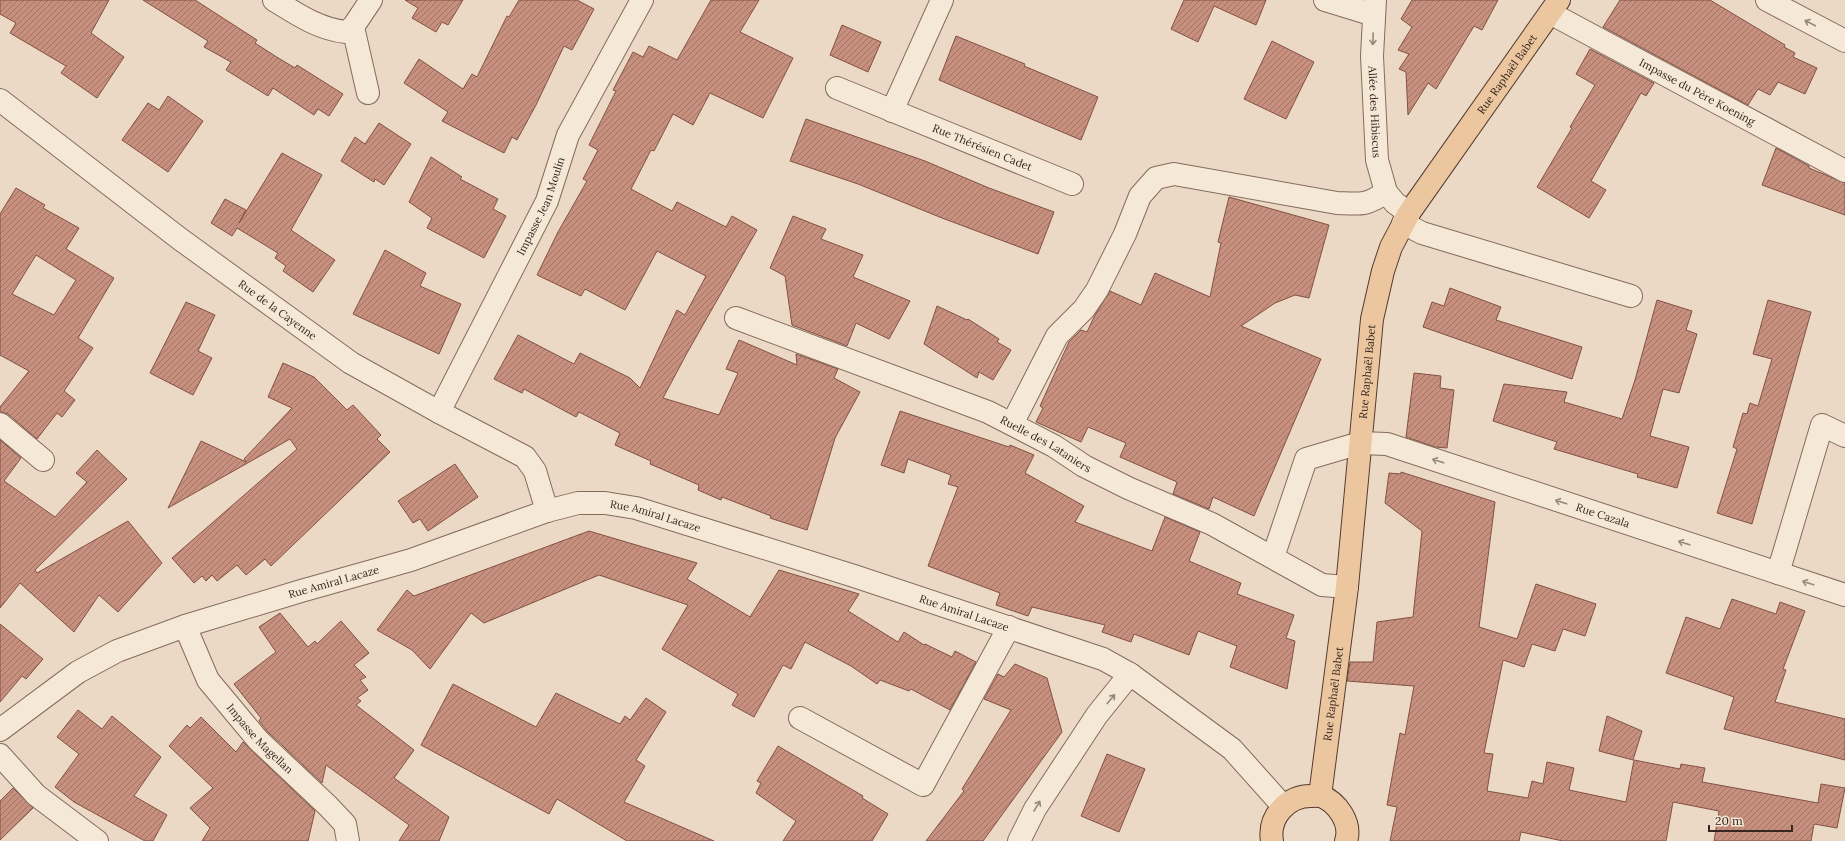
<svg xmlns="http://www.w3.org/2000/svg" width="1845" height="841" font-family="Lora,serif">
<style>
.building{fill:url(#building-hatch);stroke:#825144;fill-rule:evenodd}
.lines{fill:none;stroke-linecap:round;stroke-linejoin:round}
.minor-casing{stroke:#856b5c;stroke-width:24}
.major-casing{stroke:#533a30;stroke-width:24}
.minor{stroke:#f6e8d7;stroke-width:22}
.major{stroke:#ecc69f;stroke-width:22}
.oneway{stroke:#96877b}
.labels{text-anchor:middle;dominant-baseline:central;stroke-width:3;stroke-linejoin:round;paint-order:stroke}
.street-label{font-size:11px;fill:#36261f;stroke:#f3e5d4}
</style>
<defs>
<pattern id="building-hatch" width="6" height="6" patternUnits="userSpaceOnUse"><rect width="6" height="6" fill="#c78f7d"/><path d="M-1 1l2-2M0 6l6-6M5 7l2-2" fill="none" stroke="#a27566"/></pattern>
</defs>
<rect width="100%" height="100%" fill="#ebd9c5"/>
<g class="building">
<polygon points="0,0 109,0 91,33 124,57 97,98 61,73 66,66 10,33 16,23 0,14"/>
<polygon points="143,0 195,0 257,40 255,43 275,56 295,68 297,65 343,94 329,116 318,109 314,115 273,88 268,96 226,70 231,62 204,47 208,41"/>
<polygon points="405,0 463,0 448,25 442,22 436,32 412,18 418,8"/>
<polygon points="519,0 577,0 594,9 572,50 564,46 536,105 517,140 512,137 504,153 442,121 448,112 404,83 419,59 463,89 472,74 477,77 507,16 509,17"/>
<polygon points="711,0 759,0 740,32 793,58 763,118 710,93 693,125 673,114 654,151 651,150 631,189 672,211 677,202 726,227 732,216 757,230 687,353 663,398 719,415 738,373 726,369 739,340 797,365 796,354 838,369 834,378 860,392 835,438 807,530 770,518 771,516 722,497 721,500 698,490 699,485 650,464 651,461 615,445 620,433 579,412 576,417 524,389 522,393 494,379 518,335 574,364 580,353 630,378 640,388 677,310 685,315 706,276 657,251 625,310 585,289 581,296 537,275 558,232 587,181 583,179 598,150 589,145 616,91 613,90 633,52 643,57 649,46 677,60"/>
<polygon points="1184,0 1266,0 1256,25 1214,6 1198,42 1171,29"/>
<polygon points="1412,0 1498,0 1482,30 1474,26 1436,89 1428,83 1408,115 1406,72 1399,69 1409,54 1398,50 1412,27 1401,19"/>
<polygon points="1620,0 1710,0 1785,45 1784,47 1795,53 1793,57 1817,68 1805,94 1778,82 1770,95 1758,89 1748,105 1603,27"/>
<polygon points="842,25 881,42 868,72 830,55"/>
<polygon points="956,36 1025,64 1024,66 1098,97 1081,140 939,80"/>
<polygon points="1272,41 1314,62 1286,119 1244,99"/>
<polygon points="1590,49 1654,83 1646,96 1641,93 1591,181 1606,190 1589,218 1537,187 1572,128 1570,127 1595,85 1576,74"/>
<polygon points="168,96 203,121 168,172 122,140 148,103 159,110"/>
<polygon points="806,119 925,161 989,188 1054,212 1038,254 942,218 858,184 790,161"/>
<polygon points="379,123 411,144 384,185 375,179 374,182 341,161 355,137 365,144"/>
<polygon points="1776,148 1809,166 1809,168 1845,183 1845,215 1762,185"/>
<polygon points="282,153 322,175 291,230 335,260 313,292 283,271 286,266 275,258 278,253 237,228 232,236 211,223 225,199 246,210 239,223"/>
<polygon points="431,157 462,177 460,179 498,199 493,209 506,216 484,258 427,228 432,218 409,202"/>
<path d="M16,188L45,205L43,208L79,228L66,249L114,278L78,338L93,348L64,391L75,400L62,417L57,413L37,439L8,414L0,412V407L29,371L0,355V214ZM36,255L76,280L54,315L12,294Z"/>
<polygon points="1229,197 1329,225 1309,298 1295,295 1275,303 1241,326 1321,359 1254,516 1213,497 1209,509 1173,494 1177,482 1120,457 1126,443 1088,427 1081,442 1036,422 1043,408 1040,406 1069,342 1081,330 1087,332 1095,315 1110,291 1141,305 1155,273 1210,297 1221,243 1218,242"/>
<polygon points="793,216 826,229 821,239 863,255 853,277 910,301 889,339 856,323 847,346 792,325 785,276 770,268"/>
<polygon points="385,250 426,273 420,286 461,304 439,354 353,314"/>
<polygon points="1450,288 1501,307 1496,320 1582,347 1572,379 1423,327 1432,302 1444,306"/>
<polygon points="1657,300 1692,311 1686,330 1697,334 1679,393 1663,389 1650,436 1689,447 1677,488 1637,477 1638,474 1554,449 1557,442 1493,421 1504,384 1567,392 1564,402 1622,419 1635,380"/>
<polygon points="1768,300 1811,312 1752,524 1717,513 1737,449 1733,447 1743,413 1747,414 1750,403 1758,406 1772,359 1753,354"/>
<polygon points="186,302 215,315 198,351 212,358 193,395 150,373"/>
<polygon points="937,306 967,320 968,319 999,339 997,342 1011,350 993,380 979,372 977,378 924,344"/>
<polygon points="283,363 314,377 347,410 353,405 381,435 377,439 390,452 271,566 265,559 246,575 237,565 217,581 212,575 206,581 202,576 194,583 172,558 297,449 290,439 168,508 201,441 246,462 244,459 292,408 268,397"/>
<polygon points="1414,373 1441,376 1440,388 1454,390 1447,448 1435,447 1406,437"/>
<polygon points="900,411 1009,447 1010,445 1034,455 1025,473 1084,506 1075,522 1152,551 1165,517 1200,532 1189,561 1241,583 1237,594 1294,615 1286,638 1295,641 1287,689 1230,667 1237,646 1198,631 1189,655 1134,634 1131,642 1102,632 1105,625 1032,607 1028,616 996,605 1000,593 928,566 958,487 948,484 951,475 908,459 904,473 881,465"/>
<polygon points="0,440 21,458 4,481 55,517 87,482 76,473 97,450 127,479 35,570 37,573 128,521 162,563 118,612 99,595 74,632 20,583 0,608"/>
<polygon points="455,464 478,497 428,531 420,519 413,523 398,501"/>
<polygon points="1401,472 1495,502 1479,627 1517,639 1536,584 1596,604 1585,636 1563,629 1555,651 1532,644 1524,667 1503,660 1484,753 1493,754 1487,791 1528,798 1532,781 1543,784 1547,762 1574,768 1569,790 1626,802 1634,760 1680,769 1681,764 1705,768 1702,782 1818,803 1821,784 1845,788 1837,828 1814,824 1811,841 1714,841 1719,811 1673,802 1666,841 1563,841 1521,832 1519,841 1390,841 1397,807 1387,805 1400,733 1405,735 1414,686 1347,681 1350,662 1373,662 1377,622 1413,617 1422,531 1385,503 1389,473 1401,474"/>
<polygon points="589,531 697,563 687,579 750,617 779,570 859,594 848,611 898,642 904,632 924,645 925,644 952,657 955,651 976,662 950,710 911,689 909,691 880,680 877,684 851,666 805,642 791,669 783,665 754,717 732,705 738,694 662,649 688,605 599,575 484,623 471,613 430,669 412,650 377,630 407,590 414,596"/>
<polygon points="1732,599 1776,614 1780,602 1805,611 1783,669 1786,670 1775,702 1845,719 1845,760 1724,729 1734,697 1666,673 1686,617 1720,629"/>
<polygon points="280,613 308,647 315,641 317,644 341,621 369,653 354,665 366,677 360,680 368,690 357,698 361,701 356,705 414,750 394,778 449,817 439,841 399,841 409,825 326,765 322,783 267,731 259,721 261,718 234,684 276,652 259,627"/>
<polygon points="0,624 43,659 26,679 22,676 0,702"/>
<polygon points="1015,664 1047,678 1062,732 983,841 926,841 964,791 962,789 1011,710 984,699 998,674 1004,677"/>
<polygon points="453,684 536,727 556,693 620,724 625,716 630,720 646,698 666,712 636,760 645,766 624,802 714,841 627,841 557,799 549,814 421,745"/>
<polygon points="78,710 102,729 112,716 161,757 134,796 167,815 153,841 145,841 74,802 55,787 79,754 57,737"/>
<polygon points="1607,716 1642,731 1633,760 1599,751"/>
<polygon points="201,717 236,752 243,742 315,811 308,841 202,841 210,828 190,808 213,788 169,746 187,725 190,728"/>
<polygon points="778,746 863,796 862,798 888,814 872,841 783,841 796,821 756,793 761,783 757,781"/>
<polygon points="1107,754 1145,769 1119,832 1081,816"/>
<polygon points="13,788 33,808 0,840 0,801"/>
</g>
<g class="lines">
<g class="minor-casing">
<g id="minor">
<path d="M274,0C297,14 318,29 346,32L353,27L371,0"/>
<polyline points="1325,0 1374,15"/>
<path id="s1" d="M1375,0L1372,56L1377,160L1386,192L1395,203L1409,213"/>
<polyline points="1767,0 1845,41"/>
<path id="s2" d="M1550,13L1845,171"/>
<polyline points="353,27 368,93"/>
<path id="s3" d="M837,88L1072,184"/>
<path id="s4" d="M0,100L180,239L351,363L439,412L525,457L535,471L547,511"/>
<polyline points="892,111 942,0"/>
<polyline points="1403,223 1422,233 1631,296"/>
<path id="s5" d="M736,318L988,412L1054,446L1084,466L1128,488L1212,524L1322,585L1347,587"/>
<path id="s6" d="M439,412L547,201L568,135L642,0"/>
<polyline points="0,424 43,460"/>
<path d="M1012,424L1057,336L1084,309L1097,290L1125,234L1140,196L1156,178L1174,174L1337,203C1361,204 1366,206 1386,192"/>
<path id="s7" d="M1273,557L1306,459L1360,443L1387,444L1845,595"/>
<polyline points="1778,573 1822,425 1845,436"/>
<path id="s8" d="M185,626L208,680L258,740L328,806L345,824L348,841"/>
<polyline points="800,718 923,785 1009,627"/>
<path id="s9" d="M0,730L78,672L117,651L185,626L301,591L411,560L547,511L578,503H605L636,508L854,576L1103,659L1130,674L1232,749L1283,806"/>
<polyline points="0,755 36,795 97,841"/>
<polyline points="1019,841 1035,809 1097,715 1130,674"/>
</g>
</g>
<g class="major-casing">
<g id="major">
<path id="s10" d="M1320,796L1347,587L1372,319L1383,271L1391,247L1409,213L1559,0"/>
<path d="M1272,841C1268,817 1287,796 1311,796C1314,796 1318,795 1321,796C1337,802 1352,823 1346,841"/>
</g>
</g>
<use href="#minor" class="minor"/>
<use href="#major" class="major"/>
</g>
<defs><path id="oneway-shaft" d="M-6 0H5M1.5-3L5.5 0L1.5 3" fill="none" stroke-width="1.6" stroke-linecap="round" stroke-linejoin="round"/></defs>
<g class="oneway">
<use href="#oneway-shaft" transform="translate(1810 23) rotate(-152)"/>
<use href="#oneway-shaft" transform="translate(1373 39) rotate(92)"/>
<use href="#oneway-shaft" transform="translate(1438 461) rotate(-162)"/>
<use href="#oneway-shaft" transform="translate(1561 502) rotate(-162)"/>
<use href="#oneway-shaft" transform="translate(1684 543) rotate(-162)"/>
<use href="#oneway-shaft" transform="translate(1808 583) rotate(-162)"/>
<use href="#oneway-shaft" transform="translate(1111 699) rotate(-50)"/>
<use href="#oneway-shaft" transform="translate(1037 806) rotate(-59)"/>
</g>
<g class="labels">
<g class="street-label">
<text stroke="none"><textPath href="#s10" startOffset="763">Rue Raphaël Babet</textPath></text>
<text stroke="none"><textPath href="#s2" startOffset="167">Impasse du Père Koening</textPath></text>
<text stroke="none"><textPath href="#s1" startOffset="112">Allée des Hibiscus</textPath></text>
<text stroke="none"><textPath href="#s3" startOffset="157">Rue Thérésien Cadet</textPath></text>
<text stroke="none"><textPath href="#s6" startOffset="230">Impasse Jean Moulin</textPath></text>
<text stroke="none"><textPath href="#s4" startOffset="348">Rue de la Cayenne</textPath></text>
<text stroke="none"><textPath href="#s10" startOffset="427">Rue Raphaël Babet</textPath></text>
<text stroke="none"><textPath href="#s5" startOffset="335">Ruelle des Lataniers</textPath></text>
<text stroke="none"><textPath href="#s9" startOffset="705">Rue Amiral Lacaze</textPath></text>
<text stroke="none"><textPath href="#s7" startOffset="414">Rue Cazala</textPath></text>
<text stroke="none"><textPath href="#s9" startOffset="369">Rue Amiral Lacaze</textPath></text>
<text stroke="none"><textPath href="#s9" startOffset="1029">Rue Amiral Lacaze</textPath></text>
<text stroke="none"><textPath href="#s10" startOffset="103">Rue Raphaël Babet</textPath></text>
<text stroke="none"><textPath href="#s8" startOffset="137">Impasse Magellan</textPath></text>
</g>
</g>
<path d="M1709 825v6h83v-6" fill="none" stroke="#36261f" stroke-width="2"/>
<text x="1715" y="825" font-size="12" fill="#36261f" stroke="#f3e5d4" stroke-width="3" paint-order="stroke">20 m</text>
</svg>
